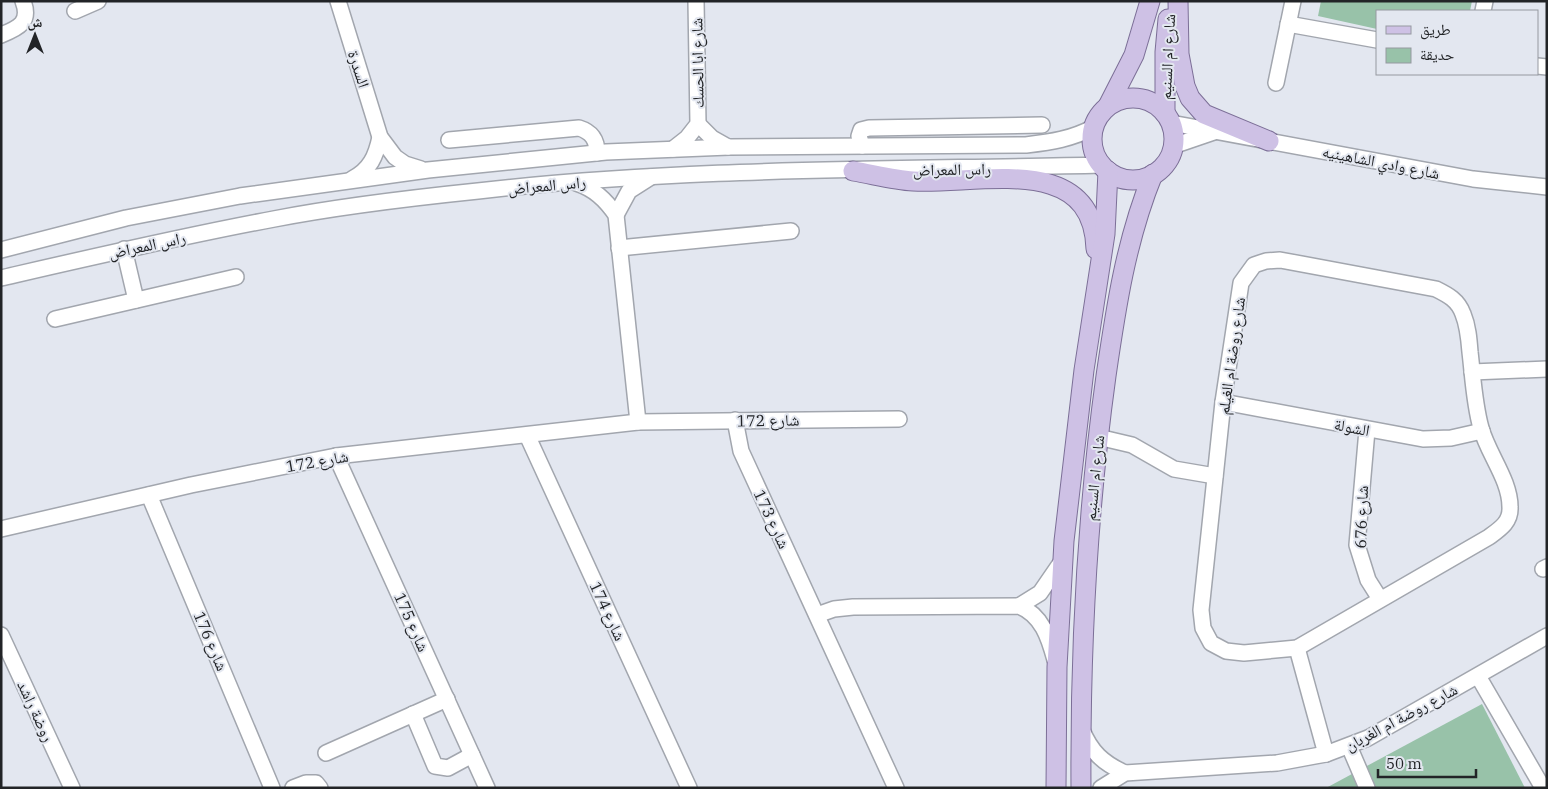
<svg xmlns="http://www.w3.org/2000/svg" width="1548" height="789" font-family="'IBM Plex Serif','Noto Naskh Arabic',serif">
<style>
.green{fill:#98c2a9}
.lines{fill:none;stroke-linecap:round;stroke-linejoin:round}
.minor-casing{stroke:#a2a6ae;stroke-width:18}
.major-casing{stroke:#7c6f97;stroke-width:21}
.minor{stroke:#fff;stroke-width:15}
.major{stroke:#cec1e5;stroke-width:19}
.labels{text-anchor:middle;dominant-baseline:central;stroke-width:4;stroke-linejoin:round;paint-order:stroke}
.street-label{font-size:16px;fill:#222427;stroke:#e3e7f0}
</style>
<rect width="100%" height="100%" fill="#e3e7f0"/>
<g class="green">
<polygon points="1321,1 1472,1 1470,11 1377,11 1377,29 1318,16"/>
<polygon points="1482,704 1525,788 1326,788"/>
</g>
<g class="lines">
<g class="minor-casing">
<g id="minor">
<polyline points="338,1 380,137 395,157 405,164 421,169"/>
<polyline points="75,11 98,1"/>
<polyline points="1483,11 1485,1"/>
<polyline points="1288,24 1377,40"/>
<path d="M1,35C19,28 31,22 23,1"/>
<polyline points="1537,66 1547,67"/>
<polyline points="1276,83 1293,1"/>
<polyline points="1171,123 1473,179 1547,187"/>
<polyline points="698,124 712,138 728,147"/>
<path d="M449,140L579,128C592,132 597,140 597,153"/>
<polyline points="862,146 859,136 861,130 869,128 1042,125"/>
<polyline points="1173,146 1214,132"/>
<polyline points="673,149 687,138 698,124 696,1"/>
<path d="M352,179C370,170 376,156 380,137"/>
<path d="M576,183C594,189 605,199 616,215L638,422"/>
<polyline points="616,215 629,191 651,177"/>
<polyline points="619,248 791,231"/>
<polyline points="124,249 136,300"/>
<path d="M1,250L126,218L240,196L428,170L606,152L729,147L1026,145C1051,142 1072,139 1094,127"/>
<path d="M1280,260L1436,289C1448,295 1458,300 1463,314C1468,326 1469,339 1470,352C1473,377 1474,403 1481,428C1488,454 1510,480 1510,507C1511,522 1500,529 1489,537L1297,648L1244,653L1226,651L1211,643L1203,628L1201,610L1223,402L1241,283L1254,265L1266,261Z"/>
<path d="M1,278C92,257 182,236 274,219C341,206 410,198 478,191C685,167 894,170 1102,165"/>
<polyline points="55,319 236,277"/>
<polyline points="1472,372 1547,369"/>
<polyline points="1223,402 1423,439 1451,438 1482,431"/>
<polyline points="735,420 741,451 896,788"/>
<polyline points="1367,430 1357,545 1368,580 1380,599"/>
<polyline points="527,435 689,788"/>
<polyline points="1098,437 1132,445 1174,469 1215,476"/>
<polyline points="336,456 487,788"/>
<polyline points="149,495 272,788"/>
<polyline points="1,529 191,485 336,456 638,422 899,419"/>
<polyline points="1543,569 1547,567"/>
<polyline points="1019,606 1040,593 1062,561"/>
<path d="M817,615L834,609L853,607L1019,606C1042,615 1049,638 1055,660"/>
<polyline points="1,635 72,788"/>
<polyline points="1297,648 1326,754"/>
<polyline points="1478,676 1543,788"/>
<polyline points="413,714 435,766 448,768 472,755"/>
<path d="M1082,730C1091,752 1103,763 1125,773"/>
<polyline points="1349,746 1367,788"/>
<polyline points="326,753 447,699"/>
<polyline points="293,788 306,783 316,783 320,788"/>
<polyline points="1101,788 1125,773 1277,763 1326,754 1368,738 1547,636"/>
</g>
</g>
<g class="major-casing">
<g id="major">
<polyline points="1178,1 1179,54 1185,86 1190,98 1204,114 1269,141"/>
<circle cx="1133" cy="139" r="41"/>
<polyline points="1108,106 1134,55 1150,1"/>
<polyline points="1165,113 1165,52 1168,19"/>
<path d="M853,171C872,174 893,180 913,181C978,185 1093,151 1096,249"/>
<polyline points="1056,788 1057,667 1064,541 1084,370 1105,234 1108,171"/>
<path d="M1081,788C1080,650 1087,513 1106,376C1116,307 1126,240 1153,174"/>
</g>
</g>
<use href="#minor" class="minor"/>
<use href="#major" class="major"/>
</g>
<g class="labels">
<g class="street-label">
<text transform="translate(1167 57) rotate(-87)">شارع ام السنيم</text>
<text transform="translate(697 63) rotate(-91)">شارع ابا الحسك</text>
<text transform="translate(359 69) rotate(72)">السدرة</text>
<text transform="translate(1381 162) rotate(11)">شارع وادي الشاهينيه</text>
<text transform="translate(952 169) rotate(-1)">راس المعراض</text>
<text transform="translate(547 185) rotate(-5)">راس المعراض</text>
<text transform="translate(147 245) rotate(-12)">راس المعراض</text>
<text transform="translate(1231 356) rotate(-82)">شارع روضة ام الغيلم</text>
<text transform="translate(768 420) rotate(-1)">شارع 172</text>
<text transform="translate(1352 427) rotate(11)">الشولة</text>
<text transform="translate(317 461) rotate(-10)">شارع 172</text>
<text transform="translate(1094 478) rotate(-84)">شارع ام السنيم</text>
<text transform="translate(1361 517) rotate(-88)">شارع 676</text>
<text transform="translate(772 519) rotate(65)">شارع 173</text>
<text transform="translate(608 611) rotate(65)">شارع 174</text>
<text transform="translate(412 622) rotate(66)">شارع 175</text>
<text transform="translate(211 641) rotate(67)">شارع 176</text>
<text transform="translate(36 711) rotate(65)">روضة راشد</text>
<text transform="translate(1401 717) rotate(-28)">شارع روضة ام الغربان</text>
</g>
</g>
<rect width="1548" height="789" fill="none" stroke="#222427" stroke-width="5"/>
<rect x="1376" y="10" width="162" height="65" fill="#e3e7f0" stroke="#9699a0"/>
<rect x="1386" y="26" width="25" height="8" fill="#cec1e5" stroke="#9699a0"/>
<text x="1420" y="35" font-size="15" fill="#222427">طريق</text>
<rect x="1386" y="48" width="25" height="15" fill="#98c2a9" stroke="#9699a0"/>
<text x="1420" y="60" font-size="15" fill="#222427">حديقة</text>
<g transform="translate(35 35)" stroke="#e3e7f0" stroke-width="4" paint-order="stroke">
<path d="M0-4L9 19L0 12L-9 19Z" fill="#222427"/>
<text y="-8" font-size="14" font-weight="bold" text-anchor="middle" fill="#222427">ش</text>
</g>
<path d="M1378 769v8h98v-8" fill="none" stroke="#222427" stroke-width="2.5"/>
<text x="1386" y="769" font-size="15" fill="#222427" stroke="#e3e7f0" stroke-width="4" paint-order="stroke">50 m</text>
</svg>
